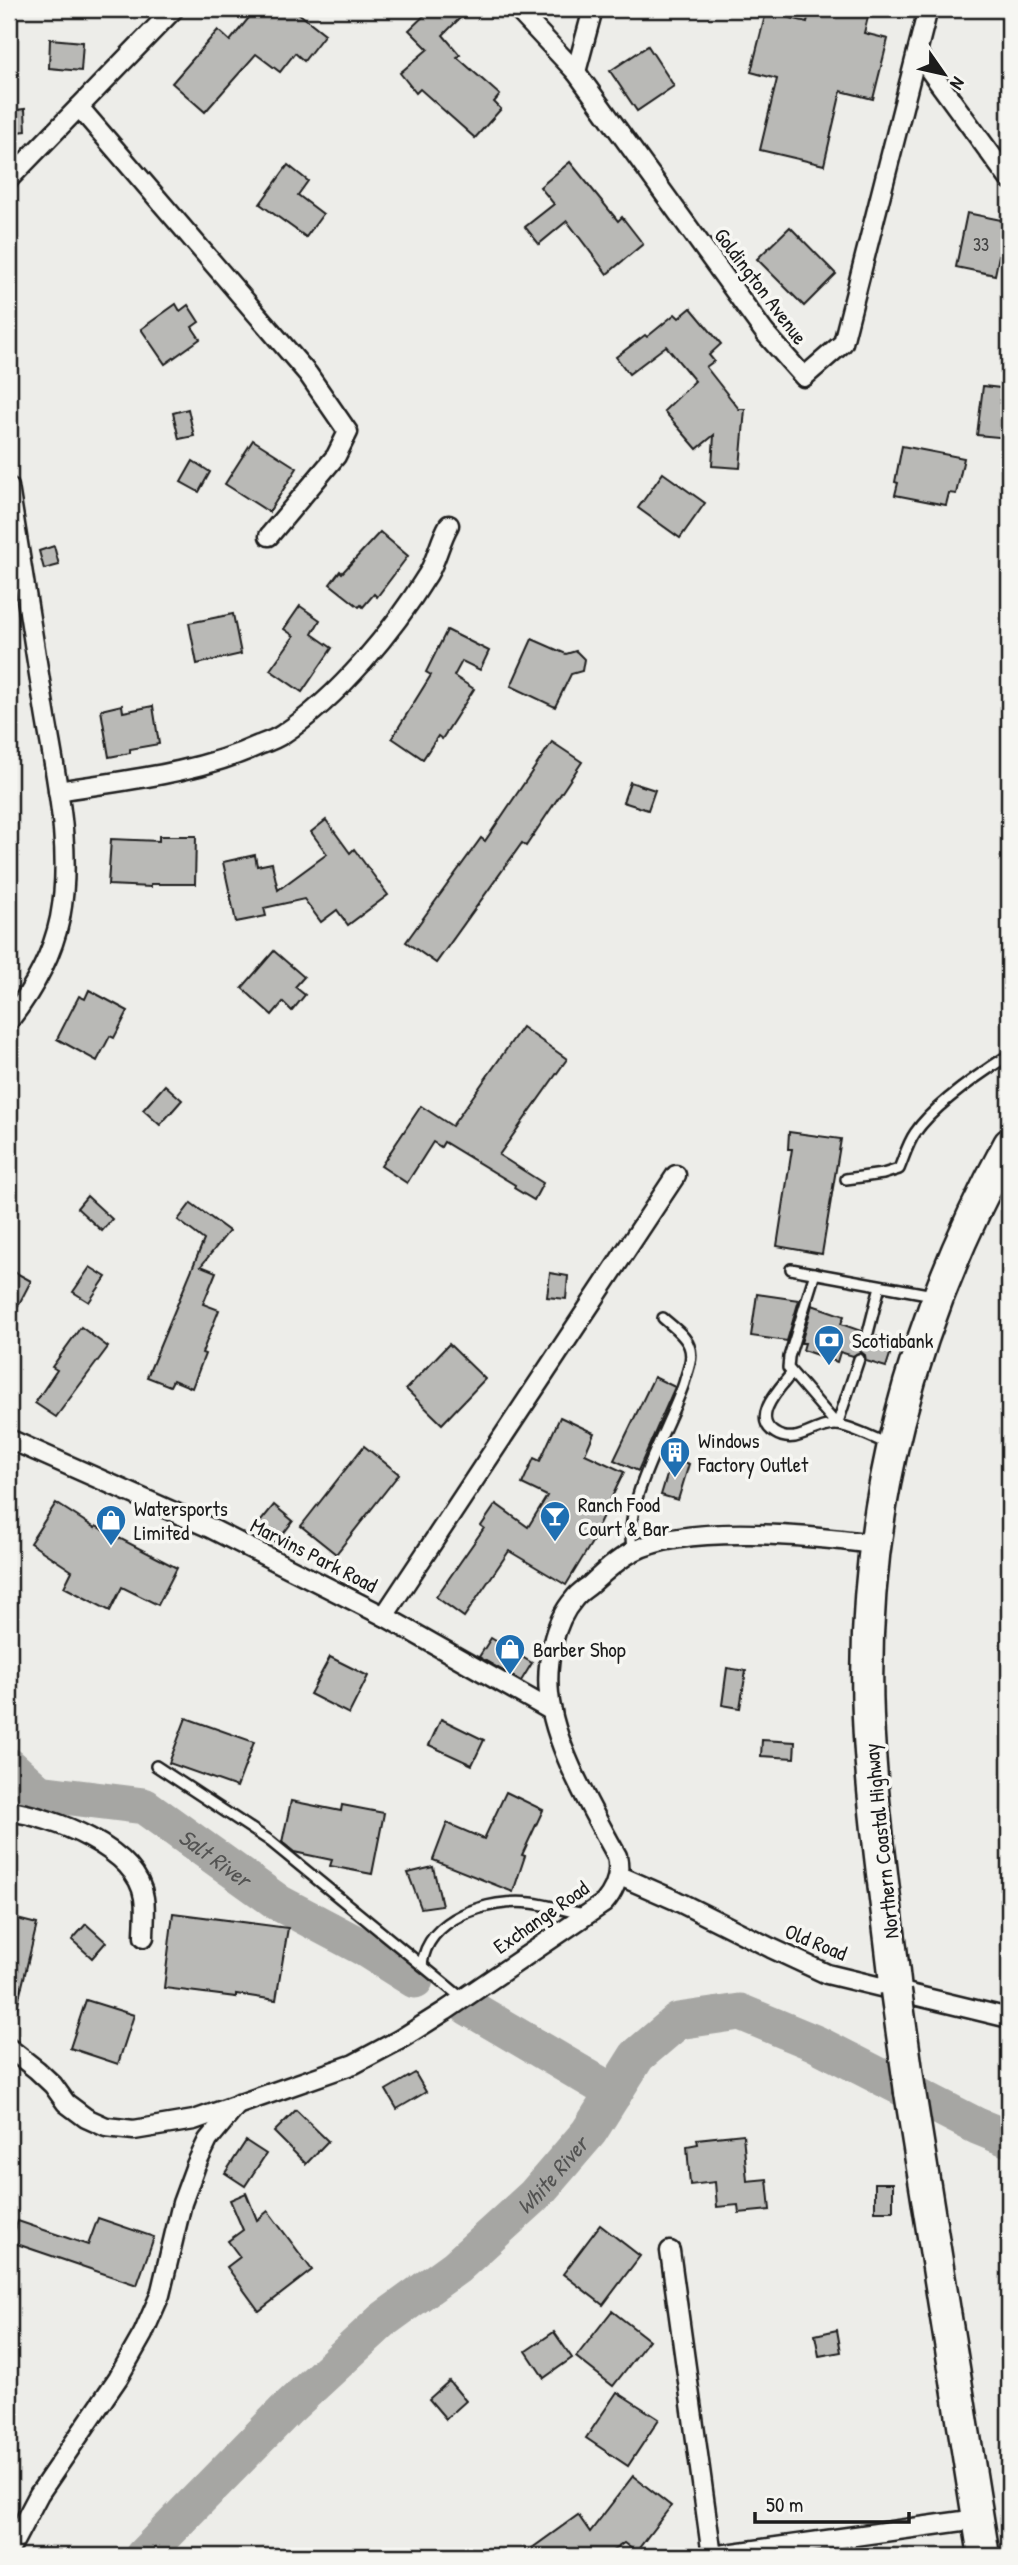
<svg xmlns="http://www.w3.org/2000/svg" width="1018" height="2565" font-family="'Patrick Hand',sans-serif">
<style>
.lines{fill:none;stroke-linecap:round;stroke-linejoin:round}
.river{stroke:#a6a6a3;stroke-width:37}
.building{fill:#b9b9b6;stroke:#1c1c1c;stroke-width:2}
.service-casing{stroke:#1c1c1c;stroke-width:14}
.minor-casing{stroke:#1c1c1c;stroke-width:23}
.primary-casing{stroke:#1c1c1c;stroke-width:35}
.service{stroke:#f6f6f2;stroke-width:9}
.minor{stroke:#f6f6f2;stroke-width:18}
.primary{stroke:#f6f6f2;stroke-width:30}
.primary-bridge-casing{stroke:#1c1c1c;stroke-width:35;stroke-linecap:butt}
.primary-bridge{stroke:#f6f6f2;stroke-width:30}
.labels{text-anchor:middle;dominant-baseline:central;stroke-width:7;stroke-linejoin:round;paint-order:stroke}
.number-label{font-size:18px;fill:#434342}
.street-label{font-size:21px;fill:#1c1c1c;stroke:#f6f6f2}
.poi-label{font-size:21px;fill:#1c1c1c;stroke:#f6f6f2;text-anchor:start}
.water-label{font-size:23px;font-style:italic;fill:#535352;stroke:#f6f6f2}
</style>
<rect width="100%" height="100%" fill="#edede9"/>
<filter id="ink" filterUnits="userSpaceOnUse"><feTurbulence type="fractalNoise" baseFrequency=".0143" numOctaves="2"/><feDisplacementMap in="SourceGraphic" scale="14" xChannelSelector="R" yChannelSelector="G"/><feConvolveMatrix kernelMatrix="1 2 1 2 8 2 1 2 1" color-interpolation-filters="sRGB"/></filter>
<g filter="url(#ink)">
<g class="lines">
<g class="river">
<path id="s1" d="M9,1766L39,1793L144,1806L279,1903L364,1948L415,1980"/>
<polyline points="468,2007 614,2093"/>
<path id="s2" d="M143,2556L286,2410L383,2320L456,2267L534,2196L589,2132L637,2056L678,2021L740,2012L815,2043L977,2126L1009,2139"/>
</g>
</g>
<g class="building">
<polygon points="256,9 293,9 325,34 304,61 295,53 280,72 256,54 205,112 172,83 218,30 230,41"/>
<polygon points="431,9 469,9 443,35 460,55 457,57 500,95 494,102 501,109 475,138 420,89 416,93 400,73 428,49 409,30"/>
<polygon points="810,9 870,9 864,33 888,39 873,99 841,91 824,165 760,150 777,79 751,72 766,12 807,22"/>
<polygon points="50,39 83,42 81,71 49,68"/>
<polygon points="648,46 674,86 637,111 610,71"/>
<polygon points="25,109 26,131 9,133 9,111"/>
<polygon points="570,162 618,221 622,217 643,244 607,274 567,221 539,244 525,227 554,204 540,187"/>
<polygon points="288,165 308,181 298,195 323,214 306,237 260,204"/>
<polygon points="967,213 1006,221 995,275 956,267"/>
<polygon points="790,227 836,274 804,306 757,259"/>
<polygon points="176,304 180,311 188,305 199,322 192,327 200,339 165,364 141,329"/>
<polygon points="691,308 721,344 709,355 714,361 706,367 739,409 745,409 740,468 712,466 714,435 697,449 664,411 695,381 666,346 629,374 616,357 645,335 647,337 675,314 679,318"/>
<polygon points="983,386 1009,389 1009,438 977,435"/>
<polygon points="188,409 194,436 179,439 173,413"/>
<polygon points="253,440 297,468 269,512 225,484"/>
<polygon points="902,446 964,458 956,494 949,493 946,505 895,495 898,483 895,482"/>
<polygon points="193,461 210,472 199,492 181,482"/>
<polygon points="663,473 705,503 680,538 638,508"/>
<polygon points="380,532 408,556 377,597 374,594 363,607 361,605 359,607 330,584 340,571 342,573"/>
<polygon points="54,546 59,565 44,569 39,551"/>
<polygon points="300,606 320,620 312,634 332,648 302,692 270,670 294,636 284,629"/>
<polygon points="233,614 241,654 197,664 189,623"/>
<polygon points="447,630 489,651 480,670 462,661 454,676 474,689 442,739 438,736 423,759 392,738 431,675 426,672"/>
<polygon points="532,639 566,654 576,651 584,659 582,671 571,674 555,707 511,686"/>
<polygon points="122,705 123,712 153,706 159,744 130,749 130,753 109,757 101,710"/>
<polygon points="552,742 582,762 526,846 522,843 436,963 406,942 481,838 485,841"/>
<polygon points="630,782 655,790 648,810 623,802"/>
<polygon points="326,820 350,853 354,849 388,895 348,925 337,910 321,922 304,899 264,908 266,916 236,922 223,862 255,855 257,866 272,863 278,890 327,854 311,832"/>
<polygon points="159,836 196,836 195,884 151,884 151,887 108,885 111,839 159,841"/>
<polygon points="274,951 304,977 295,987 305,995 292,1011 283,1002 272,1015 242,988"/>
<polygon points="89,990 128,1011 114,1038 110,1036 97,1061 57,1039 79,996 85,999"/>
<polygon points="522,1027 567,1059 499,1155 543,1183 534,1200 514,1188 515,1185 444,1142 441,1147 433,1142 407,1183 381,1166 421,1106 452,1126"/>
<polygon points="165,1085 182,1100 160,1125 143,1110"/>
<polygon points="789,1132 841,1139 822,1254 777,1246 792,1149 788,1149"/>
<polygon points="87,1196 112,1219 102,1231 77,1208"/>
<polygon points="191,1203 229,1231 201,1266 216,1272 203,1304 219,1310 202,1353 205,1354 192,1388 173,1380 170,1386 147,1377 204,1240 178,1220"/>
<polygon points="90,1267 106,1277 89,1302 73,1292"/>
<polygon points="9,1269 31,1281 9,1323"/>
<polygon points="550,1273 568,1276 566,1299 547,1297"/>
<polygon points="757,1294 799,1300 787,1341 751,1336"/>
<polygon points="812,1305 844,1316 841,1324 861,1331 862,1336 866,1340 871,1339 874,1336 894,1342 886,1367 866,1361 865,1355 861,1352 853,1356 840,1352 837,1362 803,1350 805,1343 801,1343"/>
<polygon points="81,1327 108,1347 56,1417 35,1403 57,1370 52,1367"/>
<polygon points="449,1344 485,1379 442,1424 406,1389"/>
<polygon points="654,1377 675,1387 638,1471 614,1460"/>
<polygon points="560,1417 594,1433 585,1454 624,1472 595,1532 597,1534 566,1585 509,1551 464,1617 436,1597 484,1528 481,1526 496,1504 528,1527 547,1496 522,1484 534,1458 540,1461"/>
<polygon points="364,1446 399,1474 336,1554 301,1526"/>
<polygon points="672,1459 689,1464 678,1500 661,1495"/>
<polygon points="56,1503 95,1528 96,1526 177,1568 158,1605 122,1587 110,1611 64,1587 72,1571 30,1543"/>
<polygon points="274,1505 293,1521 276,1543 256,1527"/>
<polygon points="491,1638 532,1663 521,1681 479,1657"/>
<polygon points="330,1657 368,1676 349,1714 310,1694"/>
<polygon points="727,1668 746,1671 740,1708 722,1705"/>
<polygon points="186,1718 254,1742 237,1787 169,1763"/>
<polygon points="441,1719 484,1740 472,1765 429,1745"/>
<polygon points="762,1740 795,1742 794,1758 761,1756"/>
<polygon points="506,1792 543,1810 522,1855 525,1856 513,1892 433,1860 447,1823 484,1839"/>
<polygon points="291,1801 341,1811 342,1805 384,1813 372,1874 330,1866 332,1860 294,1852 282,1842"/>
<polygon points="433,1867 442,1905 421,1908 408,1873"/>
<polygon points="173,1913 288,1928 276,2000 236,1994 236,1997 164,1988"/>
<polygon points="9,1917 37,1924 15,2015 9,2014"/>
<polygon points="86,1924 106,1942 92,1958 72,1940"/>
<polygon points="86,2000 134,2015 118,2064 70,2048"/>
<polygon points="415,2073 426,2092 397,2109 386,2090"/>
<polygon points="296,2110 328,2141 306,2164 274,2132"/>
<polygon points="743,2134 747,2181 767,2179 770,2210 739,2213 738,2205 717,2207 715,2182 690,2185 687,2146 698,2144 697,2139"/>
<polygon points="246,2141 266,2154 245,2186 225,2173"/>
<rect x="875" y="2183" width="18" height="28"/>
<polygon points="246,2193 257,2220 268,2211 312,2270 259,2311 227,2267 240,2257 228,2241 243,2230 230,2200"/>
<polygon points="98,2218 154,2237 137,2285 11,2242 18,2221 88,2245"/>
<polygon points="600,2225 640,2256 603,2305 563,2274"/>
<polygon points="612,2311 649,2340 613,2386 576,2357"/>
<polygon points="837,2330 841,2352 819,2356 815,2335"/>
<polygon points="554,2332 572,2358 544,2378 526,2351"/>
<polygon points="449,2381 466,2401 446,2419 429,2399"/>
<polygon points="617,2392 659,2419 628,2466 586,2438"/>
<polygon points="633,2476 671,2506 636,2552 624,2543 605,2556 521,2556 578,2515 590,2532"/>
</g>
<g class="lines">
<g class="service-casing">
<g id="service">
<path d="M846,1179L883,1174L899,1169C904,1157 908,1143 915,1133C934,1105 981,1073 1009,1055"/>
<polyline points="791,1269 933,1295"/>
<polyline points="815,1273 789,1357 788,1368 837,1425 859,1359"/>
<polyline points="868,1333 880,1286"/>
<path d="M791,1374C780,1388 750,1418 775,1433C781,1437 788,1438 795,1437C809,1434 823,1424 837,1425C851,1426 875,1439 888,1444"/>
<path d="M633,1551C620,1507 669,1428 684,1383C687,1371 694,1358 689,1346C685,1335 672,1326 663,1318"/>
<polyline points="156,1766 270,1841 463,1999"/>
<path d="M422,1965C427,1918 489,1898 531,1903C549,1905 567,1911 585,1914"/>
</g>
</g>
<g class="minor-casing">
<g id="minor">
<polyline points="517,9 576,72 765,333 804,377 843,343 928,9"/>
<polyline points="917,53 1009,179"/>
<polyline points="576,72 593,9"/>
<polyline points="79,107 308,374 348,432 336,456 269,536"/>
<polyline points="9,179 174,9"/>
<path d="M9,487C21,562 33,637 45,712C56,779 73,850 60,918C52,957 33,990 9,1021"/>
<path d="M58,791C125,780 196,774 259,745C267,742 276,739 283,734C339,697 393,631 428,574C437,559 440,540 449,525"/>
<polyline points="9,1439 210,1528 384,1616 552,1711"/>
<polyline points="384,1616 676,1175"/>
<path d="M9,1811C52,1817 137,1848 144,1898C146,1911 144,1925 144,1937"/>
<polyline points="618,1875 675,1900 771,1948 827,1974 1009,2018"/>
<path d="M9,2048L37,2070L53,2085L66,2103L86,2118L106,2127L134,2130L194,2120L354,2064L399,2040L445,2011L604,1903C616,1889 621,1874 617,1856C592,1810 554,1746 549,1694C546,1664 553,1623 574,1599C578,1593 585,1589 590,1585C603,1573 617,1560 632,1552C687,1523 813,1536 874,1544"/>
<polyline points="670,2251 712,2556 977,2519"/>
<polyline points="9,2551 39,2494 118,2378 143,2334 160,2295 182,2203 196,2165 208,2140 238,2104"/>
</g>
</g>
<g class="primary-casing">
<g id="primary">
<path d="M896,1991C886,1900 872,1809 868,1717C860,1512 911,1324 1009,1144"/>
<polyline points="910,2092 984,2556"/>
</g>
</g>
<use href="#service" class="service"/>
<use href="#minor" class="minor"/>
<use href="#primary" class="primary"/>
<g class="primary-bridge-casing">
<polyline id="primary-bridge" points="896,1991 910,2092"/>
</g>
<use href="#primary-bridge" class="primary-bridge"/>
</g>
</g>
<defs>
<g id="bank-pin" transform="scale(1.575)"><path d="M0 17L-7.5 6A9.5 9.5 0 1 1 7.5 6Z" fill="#1f6fb2" stroke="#f6f6f2"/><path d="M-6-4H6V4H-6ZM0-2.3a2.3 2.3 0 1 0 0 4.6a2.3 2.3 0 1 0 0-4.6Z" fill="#fff"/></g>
<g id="building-pin" transform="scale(1.575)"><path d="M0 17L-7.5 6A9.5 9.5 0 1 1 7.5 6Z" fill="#1f6fb2" stroke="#f6f6f2"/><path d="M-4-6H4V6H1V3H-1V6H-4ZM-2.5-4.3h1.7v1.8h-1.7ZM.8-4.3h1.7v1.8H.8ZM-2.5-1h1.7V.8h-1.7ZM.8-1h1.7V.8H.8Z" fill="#fff"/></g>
<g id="bar-pin" transform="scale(1.575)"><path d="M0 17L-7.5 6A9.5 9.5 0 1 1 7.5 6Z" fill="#1f6fb2" stroke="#f6f6f2"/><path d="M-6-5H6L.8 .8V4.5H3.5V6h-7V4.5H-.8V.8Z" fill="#fff"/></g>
<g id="shop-pin" transform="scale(1.575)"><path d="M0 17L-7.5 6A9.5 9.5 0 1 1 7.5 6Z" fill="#1f6fb2" stroke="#f6f6f2"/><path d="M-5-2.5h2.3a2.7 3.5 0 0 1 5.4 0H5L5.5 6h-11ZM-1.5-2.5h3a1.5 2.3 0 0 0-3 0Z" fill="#fff"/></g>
</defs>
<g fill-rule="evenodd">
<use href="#bank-pin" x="829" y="1340"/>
<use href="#building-pin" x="675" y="1452"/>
<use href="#bar-pin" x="555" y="1516"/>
<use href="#shop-pin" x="111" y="1520"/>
<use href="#shop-pin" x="510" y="1649"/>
</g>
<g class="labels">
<g class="number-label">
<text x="981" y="244">33</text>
</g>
<g class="street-label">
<text transform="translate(761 286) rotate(53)">Goldington Avenue</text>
<text transform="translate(314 1555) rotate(27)">Marvins Park Road</text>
<text transform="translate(881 1841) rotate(-96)">Northern Coastal Highway</text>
<text transform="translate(541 1917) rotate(-35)">Exchange Road</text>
<text transform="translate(816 1942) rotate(22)">Old Road</text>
</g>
<g class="poi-label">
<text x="852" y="1340">Scotiabank</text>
<text x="698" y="1440">Windows<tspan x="698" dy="24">Factory Outlet</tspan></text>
<text x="578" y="1504">Ranch Food<tspan x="578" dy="24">Court &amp; Bar</tspan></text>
<text x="134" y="1508">Watersports<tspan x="134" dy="24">Limited</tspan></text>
<text x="533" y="1649">Barber Shop</text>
</g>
<g class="water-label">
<text stroke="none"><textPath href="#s1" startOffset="234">Salt River</textPath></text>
<text stroke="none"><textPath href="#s2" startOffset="560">White River</textPath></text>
</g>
</g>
<rect width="1018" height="2565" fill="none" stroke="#f6f6f2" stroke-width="35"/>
<rect x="18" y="18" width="983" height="2530" fill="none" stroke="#1c1c1c" stroke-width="2.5" filter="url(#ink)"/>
<g transform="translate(944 74) rotate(124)" stroke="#f6f6f2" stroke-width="5" paint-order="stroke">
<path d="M0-5L12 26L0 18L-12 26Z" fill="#1c1c1c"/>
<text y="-10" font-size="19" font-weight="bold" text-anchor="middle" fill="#1c1c1c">N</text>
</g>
<path d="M755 2512v10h154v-10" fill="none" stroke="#1c1c1c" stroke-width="3.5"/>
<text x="766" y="2512" font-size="21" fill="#1c1c1c" stroke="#f6f6f2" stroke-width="5" paint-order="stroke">50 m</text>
</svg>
